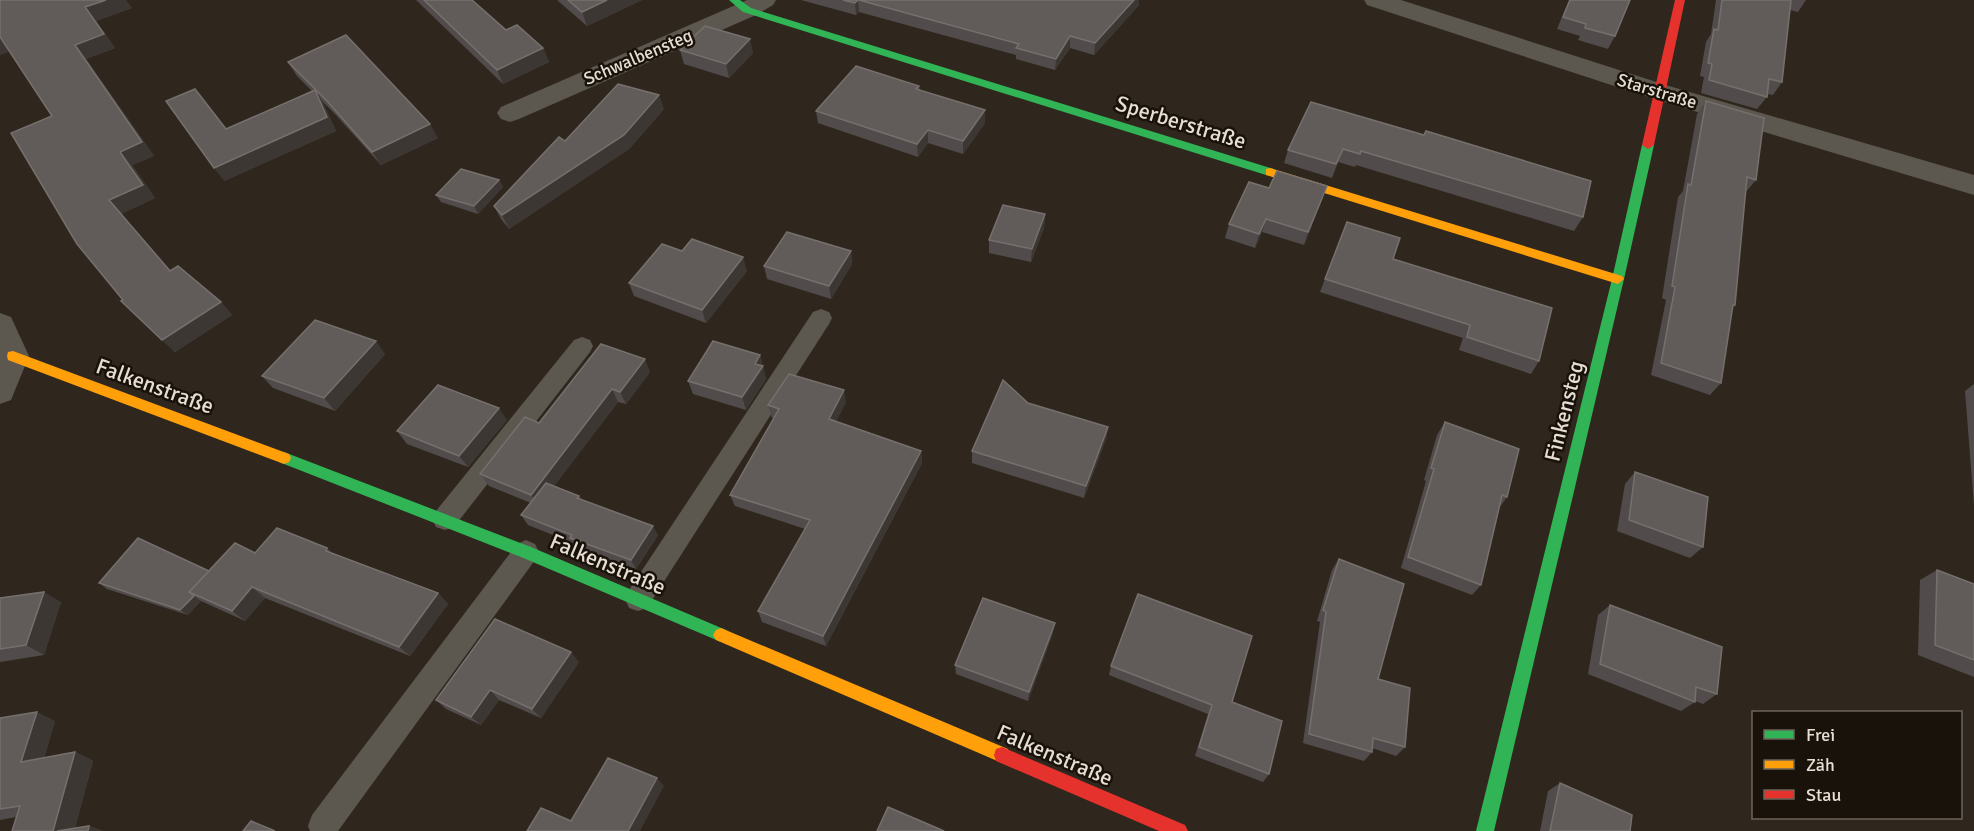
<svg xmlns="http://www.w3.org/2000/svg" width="1974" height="831" font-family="Signika,sans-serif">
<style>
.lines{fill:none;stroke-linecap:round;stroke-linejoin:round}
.lane{fill:#5c574f;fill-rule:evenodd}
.street{fill:#5c574f;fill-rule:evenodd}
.fast{fill:#30b455;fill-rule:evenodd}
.slow{fill:#ff9f0a;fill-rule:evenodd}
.jam{fill:#e5322d;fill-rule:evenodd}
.wall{fill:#514c4b}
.shaded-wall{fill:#3d3733}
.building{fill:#615c5a;stroke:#76706d;stroke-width:1.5}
.labels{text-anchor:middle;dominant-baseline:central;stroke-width:5;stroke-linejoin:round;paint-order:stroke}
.far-street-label{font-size:18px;fill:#e7ded3;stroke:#18120b}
.street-label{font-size:22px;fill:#e7ded3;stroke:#18120b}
</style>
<rect width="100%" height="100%" fill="#2f271e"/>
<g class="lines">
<g class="lane">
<polygon points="821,309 829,312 832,318 829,324 647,608 638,611 629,608 625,599 629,590 813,312"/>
<polygon points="582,337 590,340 593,346 590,352 454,527 445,530 436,527 432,519 436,511 574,340"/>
<polygon points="526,540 535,544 539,552 535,560 338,831 310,831 308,826 312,815 517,544"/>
</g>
<g class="street">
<polygon points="747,0 776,0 773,5 756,15 519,119 510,122 501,119 497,113 501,107"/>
<polygon points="1364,0 1401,0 1669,86 1974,175 1974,195 1651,98 1367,5"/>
<polygon points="0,313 11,317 29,356 11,400 0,404"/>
</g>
<g class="fast">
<polygon points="729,0 740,0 751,8 1274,169 1276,172 1270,176 1266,175 743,12"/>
<polygon points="1648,141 1654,145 1624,279 1494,831 1476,831 1612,279 1642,145"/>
<polygon points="284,452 531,547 726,630 729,635 726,640 721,642 521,557 279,462 277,458 279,454"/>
</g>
<g class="slow">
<polygon points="1270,168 1622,276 1624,279 1618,284 1266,175 1266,169"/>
<polygon points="13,351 289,454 291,458 289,462 284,464 8,360 7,356 8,352"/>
<polygon points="721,628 1008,749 1010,755 1008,761 1002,763 716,640 713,635 716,630"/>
</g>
<g class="jam">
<polygon points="1675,0 1685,0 1654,145 1648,149 1642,145"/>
<polygon points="1002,747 1185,825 1188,831 1159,831 996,761 994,755 996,749"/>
</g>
</g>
<g class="wall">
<polygon points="0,0 132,8 96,21 115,48 86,59 154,156 132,165 155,198 121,214 171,271 221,302 232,315 175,352 121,301 123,300 52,116 9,51 0,55"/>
<polygon points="416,0 472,0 506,30 543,48 549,62 503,84"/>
<polygon points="557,0 642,0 587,26"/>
<polygon points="801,0 1139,0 1139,5 1094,55 1070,48 1055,70 1016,59 1016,55 859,12 856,15"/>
<polygon points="1569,0 1630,0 1615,36 1608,49 1578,40 1580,36 1557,29"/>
<polygon points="1716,0 1806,0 1798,12 1790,10 1782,82 1773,95 1767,94 1767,97 1757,109 1701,93 1704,77 1700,76 1706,42 1711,34"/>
<polygon points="680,50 753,53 729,78 684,64"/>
<polygon points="288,62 438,138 381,165 335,114 322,101 336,131 224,181 226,129 312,91 297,76"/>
<polygon points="919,86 920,90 985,123 963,154 928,143 918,157 818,123 816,111"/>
<polygon points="1706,101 1756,180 1745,193 1735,305 1732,308 1721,383 1710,395 1651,375 1666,300 1662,298 1678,197 1683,191 1697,114"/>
<polygon points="664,109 629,149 509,229 501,219 494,206 565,141"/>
<polygon points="1424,135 1583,217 1574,231 1356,165 1355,167 1338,162 1332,178 1284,163 1288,150"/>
<polygon points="499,180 503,187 478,214 441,202 436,195"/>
<polygon points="1269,188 1322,200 1304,245 1262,232 1255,248 1225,238 1229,224"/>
<polygon points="1045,214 1044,228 1031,262 989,253 989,240"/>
<polygon points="1347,222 1393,259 1539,361 1531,374 1459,350 1463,338 1320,292"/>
<polygon points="682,251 747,271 706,323 634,296 629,283"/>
<polygon points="851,251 852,264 831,299 767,279 764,266"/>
<polygon points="385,354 335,411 273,388 262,376"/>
<polygon points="760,355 766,379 746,410 693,394 688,381"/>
<polygon points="650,372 626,404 618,402 554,486 579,496 582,500 658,535 636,569 576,547 573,543 528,525 521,515 531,503 489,486 480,474 539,423"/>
<polygon points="1974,384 1974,506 1965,391"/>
<polygon points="846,402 836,421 921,451 922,463 826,646 762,622 758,611 805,529 735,506 730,495 774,418 772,418 768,405"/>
<polygon points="1028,403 1108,427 1106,439 1084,498 972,463 972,451"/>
<polygon points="507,420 468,467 407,444 397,431"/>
<polygon points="1445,422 1507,497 1500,507 1481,585 1472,595 1401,568 1426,481 1424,480 1437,435"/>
<polygon points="1635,472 1703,547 1690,558 1617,531 1625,484"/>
<polygon points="327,548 332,553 438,593 448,604 410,656 265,598 245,621 201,601 188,615 107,589 99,583 209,571 255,553"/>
<polygon points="1339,559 1378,679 1405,747 1396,756 1372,748 1372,752 1364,761 1303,743 1320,622 1317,621 1332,570"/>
<polygon points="1937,570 1974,584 1974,677 1918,655 1920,580"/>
<polygon points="0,598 61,602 44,655 0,662"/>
<polygon points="1610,605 1717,694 1703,704 1695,701 1695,702 1681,711 1588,674 1598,615"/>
<polygon points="1053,633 1028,701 956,674 955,665"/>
<polygon points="579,662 541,718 499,700 481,725 446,709 436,700"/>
<polygon points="1111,666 1232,702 1269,774 1263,782 1195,756 1208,714 1109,675"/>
<polygon points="0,718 55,721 44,758 75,752 93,761 75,828 89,826 103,831 12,831 16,817 0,820"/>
<polygon points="1560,783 1630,831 1540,831 1548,791"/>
</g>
<g class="shaded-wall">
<polygon points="106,0 126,0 132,8 96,21 115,48 86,59 154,156 132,165 155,198 121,214 109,200 120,152 75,45 85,7"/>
<polygon points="607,0 642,0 587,26 582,12"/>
<polygon points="858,0 859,12 856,15 855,3"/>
<polygon points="1134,0 1139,0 1139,5 1094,55 1095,43"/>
<polygon points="1070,36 1070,48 1055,70 1056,59"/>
<polygon points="0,37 11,50 0,55"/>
<polygon points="750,39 753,53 729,78 726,64"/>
<polygon points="543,48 549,62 503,84 497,70"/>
<polygon points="315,90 324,104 336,131 224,181 214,168"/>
<polygon points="659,95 664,109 629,149 509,229 502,215"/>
<polygon points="985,110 985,123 963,154 963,141"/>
<polygon points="430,124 438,138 381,165 372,152"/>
<polygon points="928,130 928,143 918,157 917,144"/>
<polygon points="499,180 503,187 478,214 474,206"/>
<polygon points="1327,186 1322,200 1304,245 1308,232"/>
<polygon points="1045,214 1044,228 1031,262 1032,249"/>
<polygon points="1266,219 1262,232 1255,248 1259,234"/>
<polygon points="851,251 852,264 831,299 829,286"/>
<polygon points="743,257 747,271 706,323 702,310"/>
<polygon points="221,302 232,315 175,352 162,340"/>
<polygon points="376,341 385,354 335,411 324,398"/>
<polygon points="760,355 766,379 746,410 742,397 755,364"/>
<polygon points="645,359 650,372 626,404 620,392"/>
<polygon points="612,389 618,402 539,506 531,495"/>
<polygon points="844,390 846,402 831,431 829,419"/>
<polygon points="499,408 507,420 468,467 459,456"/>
<polygon points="1108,427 1106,439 1084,498 1086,486"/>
<polygon points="921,451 922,463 826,646 823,636"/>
<polygon points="653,526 658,535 636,569 631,560"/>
<polygon points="252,587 265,598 245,621 232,611"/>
<polygon points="44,592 61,602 44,655 26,645"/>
<polygon points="438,593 448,604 410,656 399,647"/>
<polygon points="194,596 201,601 188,615 180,610"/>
<polygon points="1055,623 1053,633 1028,701 1029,692"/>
<polygon points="571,652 579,662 541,718 532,709"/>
<polygon points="490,690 499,700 481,725 471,717"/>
<polygon points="37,712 55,721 40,770 21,762"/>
<polygon points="75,752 93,761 74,831 53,831"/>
<polygon points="657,778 664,786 640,831 628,831"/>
<polygon points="89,826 103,831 88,831"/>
</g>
<g class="building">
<polygon points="0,0 106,0 85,7 104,34 75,45 142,142 120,152 143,185 109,200 170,271 178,266 221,302 162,340 121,301 123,300 77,244 11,133 52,116 0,37"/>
<polygon points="424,0 472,0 506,30 517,25 543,48 497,70"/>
<polygon points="568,0 607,0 582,12"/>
<polygon points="843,0 858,0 855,3"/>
<polygon points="859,0 1134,0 1095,43 1070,36 1056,59 1016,48 1019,44"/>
<polygon points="1570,0 1630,0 1615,36 1585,28 1586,24 1563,17"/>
<polygon points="1722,0 1791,0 1782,82 1769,79 1767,97 1709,80 1712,64 1708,63 1714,29 1718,30"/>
<polygon points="705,26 750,39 726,64 680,50"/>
<polygon points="346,35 430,124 372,152 327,101 288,62"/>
<polygon points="856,66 919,86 916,89 985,110 963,141 928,130 917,144 816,111"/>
<polygon points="618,84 659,95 624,135 502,215 494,206 559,137 565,141"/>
<polygon points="195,89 226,129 315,90 327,117 214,168 166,101"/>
<polygon points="1706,101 1764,118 1756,180 1747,177 1735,305 1733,305 1721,383 1661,363 1675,287 1672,286 1688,184 1691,185"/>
<polygon points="1311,102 1424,135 1426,131 1591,181 1583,217 1361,151 1360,154 1343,149 1336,164 1288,150"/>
<polygon points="461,169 499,180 474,206 436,195"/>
<polygon points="1277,171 1327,186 1308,232 1266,219 1259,234 1229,224 1249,182 1269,188"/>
<polygon points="1003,205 1045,214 1032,249 989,240"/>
<polygon points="1347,222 1400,238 1393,259 1552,308 1539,361 1467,337 1470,325 1325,279"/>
<polygon points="787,232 851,251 829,286 764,266"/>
<polygon points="692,239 743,257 702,310 629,283 662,244 682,251"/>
<polygon points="315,320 376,341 324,398 262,376"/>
<polygon points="713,341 760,355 755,364 763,366 742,397 688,381"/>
<polygon points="601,344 645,359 620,392 612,389 531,495 480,474 525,417 539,423"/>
<polygon points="789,374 844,390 829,419 921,451 823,636 758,611 810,520 730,495 779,409 768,405"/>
<polygon points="1003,380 1028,403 1108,427 1086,486 972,451"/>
<polygon points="438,385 499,408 459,456 397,431"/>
<polygon points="1445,422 1519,449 1507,497 1502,495 1481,585 1408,557 1434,469 1431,468"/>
<polygon points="1635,472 1708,497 1703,547 1629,520"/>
<polygon points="546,483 579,496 577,498 653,526 631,560 570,538 572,535 521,515"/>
<polygon points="277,528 327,548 326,551 438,593 399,647 252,587 232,611 189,592 235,543 255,553"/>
<polygon points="138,538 209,571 189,592 194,596 180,610 99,583"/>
<polygon points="1339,559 1404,584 1378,679 1410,688 1405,747 1373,738 1372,752 1309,734 1326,612 1323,610"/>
<polygon points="1937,570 1974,584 1974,660 1935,645"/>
<polygon points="44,592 26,645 0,649 0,598"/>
<polygon points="1138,594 1252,636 1232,702 1282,721 1269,774 1199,747 1212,705 1111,666"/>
<polygon points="983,598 1055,623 1029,692 955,665"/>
<polygon points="1610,605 1722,647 1717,694 1696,687 1695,702 1600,664"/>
<polygon points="495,619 571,652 532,709 490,690 471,717 436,700"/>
<polygon points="37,712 21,762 75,752 53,831 12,831 20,806 0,809 0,718"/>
<polygon points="608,758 657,778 628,831 527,831 541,808 571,821"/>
<polygon points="1560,783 1632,815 1630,831 1550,831"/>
<polygon points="888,807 944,831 877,831"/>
<polygon points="251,821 275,831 243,831"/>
<polygon points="89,826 88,831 57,831"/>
</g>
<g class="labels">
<g class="far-street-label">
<text transform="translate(638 57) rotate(-23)">Schwalbensteg</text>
<text transform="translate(1657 91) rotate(17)">Starstraße</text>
</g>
<g class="street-label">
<text transform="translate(1181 122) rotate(17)">Sperberstraße</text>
<text transform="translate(155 386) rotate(20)">Falkenstraße</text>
<text transform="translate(1564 411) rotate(-76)">Finkensteg</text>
<text transform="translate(608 564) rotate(23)">Falkenstraße</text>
<text transform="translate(1055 755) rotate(23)">Falkenstraße</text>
</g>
</g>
<rect x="1752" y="711" width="210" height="108" fill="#18120b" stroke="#6b645b" stroke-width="1.5"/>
<rect x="1764" y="730" width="30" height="9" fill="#30b455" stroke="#6b645b" stroke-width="1.5"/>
<text x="1806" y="741" font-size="18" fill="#e7ded3">Frei</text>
<rect x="1764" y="760" width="30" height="9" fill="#ff9f0a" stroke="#6b645b" stroke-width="1.5"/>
<text x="1806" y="771" font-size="18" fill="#e7ded3">Zäh</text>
<rect x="1764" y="790" width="30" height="9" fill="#e5322d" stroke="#6b645b" stroke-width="1.5"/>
<text x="1806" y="801" font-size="18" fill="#e7ded3">Stau</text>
</svg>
